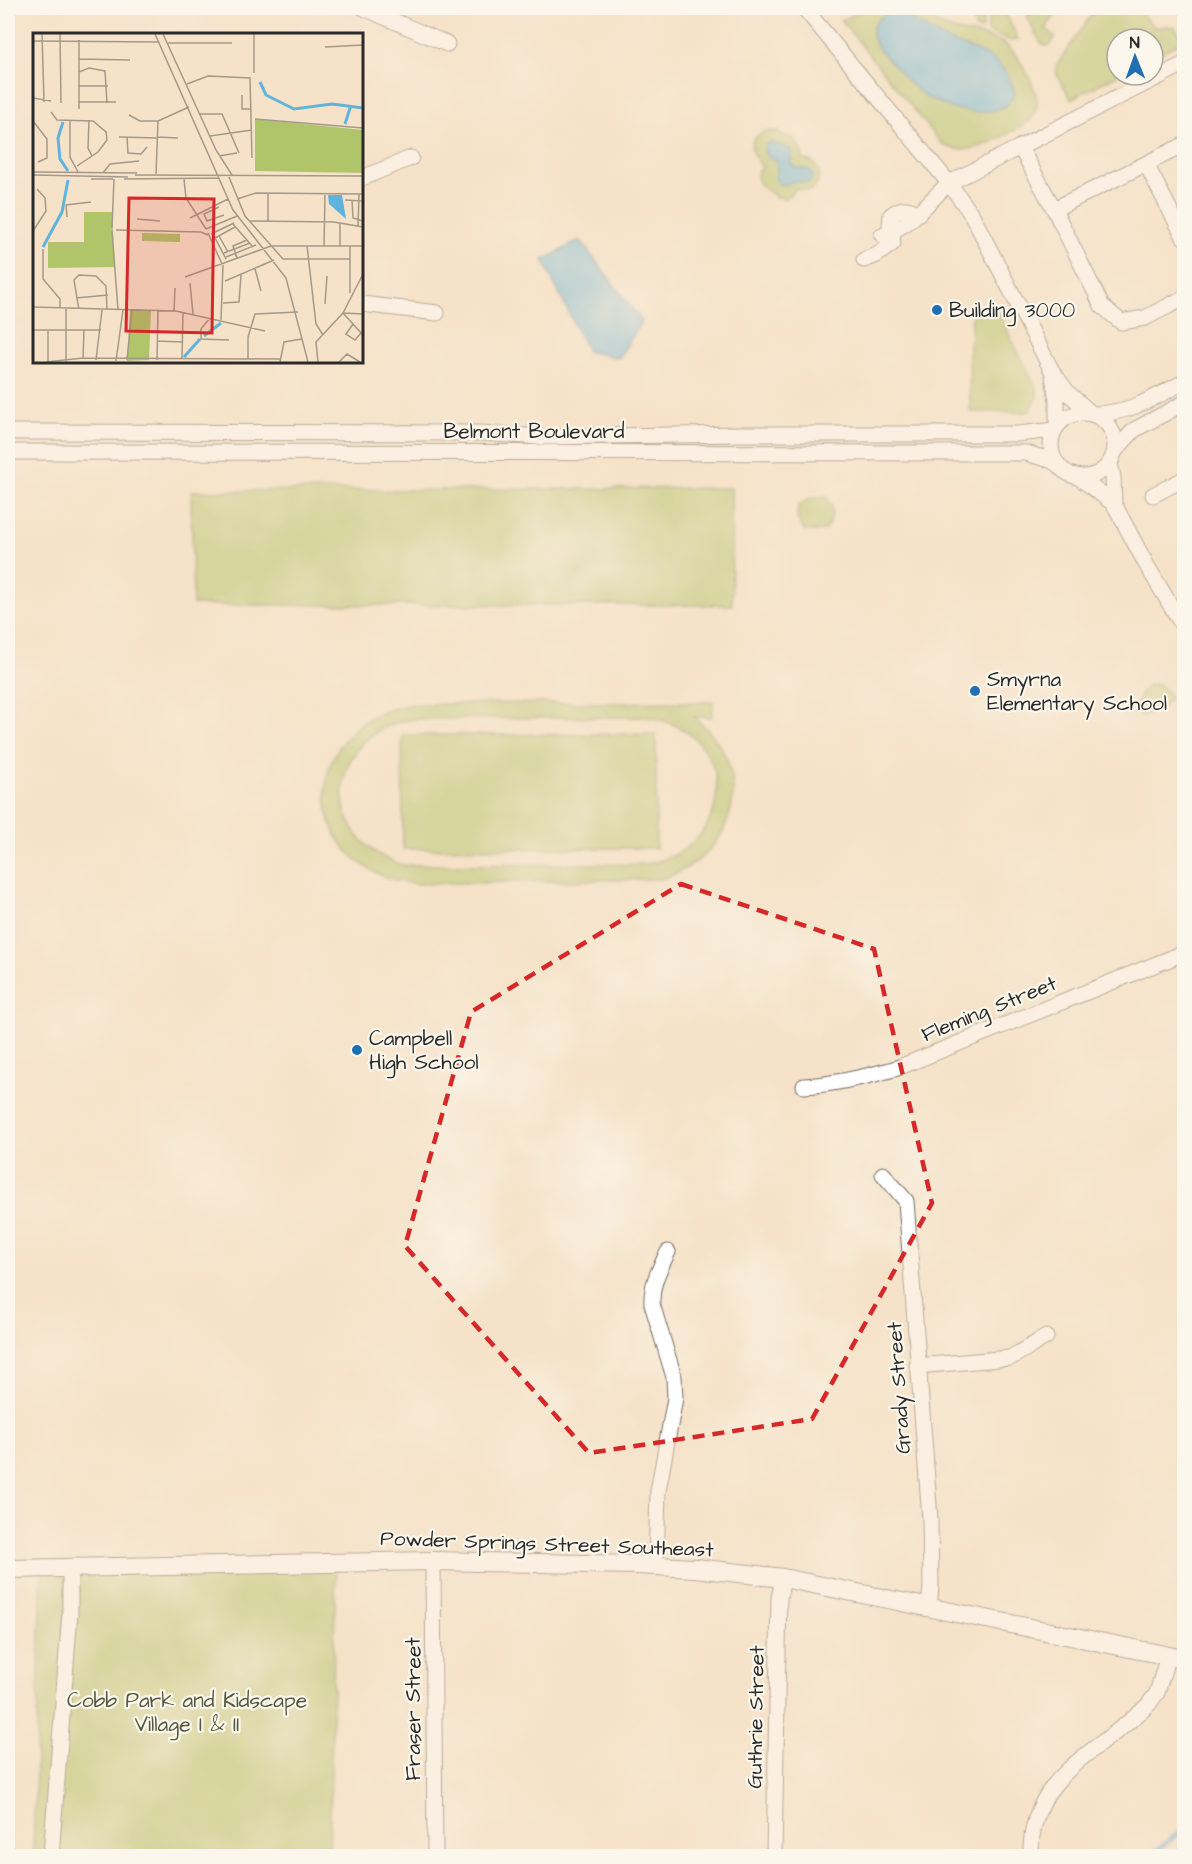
<svg xmlns="http://www.w3.org/2000/svg" width="1192" height="1864" font-family="'Architects Daughter',sans-serif">
<style>
.green{fill:#b0c56a;stroke:#6e784a;stroke-width:1.5;fill-rule:evenodd}
.water{fill:#60b4dc;stroke:#467084;stroke-width:1.5}
.lines{fill:none;stroke-linecap:round;stroke-linejoin:round}
.stream{stroke:#60b4dc;stroke-width:4.5}
.minor-casing{stroke:#726b62;stroke-width:17}
.tertiary-casing{stroke:#726b62;stroke-width:20}
.minor{stroke:#fff;stroke-width:15}
.tertiary{stroke:#fff;stroke-width:18}
.marked{fill:none;stroke:#d62828;stroke-width:4.5;stroke-dasharray:12 8;stroke-linejoin:round}
.poi-dot{fill:#1f6fb2;stroke:#fbf7ec;stroke-width:2}
.labels{text-anchor:middle;dominant-baseline:central;stroke-width:4.5;stroke-linejoin:round;paint-order:stroke}
.poi-label{font-size:21px;fill:#2b2b2b;stroke:#fbf7ec;text-anchor:start}
.street-label{font-size:21px;fill:#2b2b2b;stroke:#fbf7ec}
.park-label{font-size:21px;fill:#53593e;stroke:#fbf7ec}
.inset-river{fill:none;stroke:#60b4dc;stroke-width:3}
.inset-road{fill:none;stroke:#a49989;stroke-width:1.5}
.view{fill:#d62828;fill-opacity:0.15;stroke:#d62828;stroke-width:3}
.inset-edge{fill:none;stroke:#2b2b2b;stroke-width:3}
</style>
<rect width="100%" height="100%" fill="#fbf7ec"/>
<filter id="ink" filterUnits="userSpaceOnUse"><feTurbulence type="fractalNoise" baseFrequency=".0167" numOctaves="2"/><feDisplacementMap in="SourceGraphic" scale="12" xChannelSelector="R" yChannelSelector="G"/><feConvolveMatrix kernelMatrix="1 2 1 2 8 2 1 2 1" color-interpolation-filters="sRGB"/></filter>
<filter id="wash" filterUnits="userSpaceOnUse"><feTurbulence type="fractalNoise" baseFrequency=".008" numOctaves="4" result="noise"/><feDisplacementMap in="SourceGraphic" scale="24" xChannelSelector="R" yChannelSelector="G"/><feGaussianBlur stdDeviation="1.35" result="paint"/><feColorMatrix in="noise" values="0 0 0 0 0 0 0 0 0 0 0 0 0 0 0 0 0 1.4 0 .05"/><feComposite in="paint" operator="in"/></filter>
<g filter="url(#wash)">
<rect width="100%" height="100%" fill="#f5e2c8"/>
<g class="green">
<path d="M870,8H919C925,12 930,19 936,23C956,35 983,32 1003,43C1017,51 1037,87 1037,103C1037,111 1034,118 1027,123C1002,136 971,161 942,144L841,20Z"/>
<polygon points="953,8 982,8 984,15 982,30 975,29 976,25 973,24 975,13"/>
<polygon points="989,8 1003,8 1018,39 1011,41 988,32"/>
<polygon points="1030,8 1037,8 1043,11 1045,8 1060,8 1046,28 1055,37 1050,45 1045,46 1040,42 1027,17"/>
<polygon points="1096,8 1140,8 1145,18 1155,27 1174,26 1181,36 1184,34 1184,40 1153,57 1153,39 1117,39 1117,75 1071,99 1057,75 1056,66"/>
<path d="M767,131H778L782,136L792,137L800,147L803,159L812,162L819,170C820,180 818,188 808,191L795,188L793,192L785,199L780,197L776,198C769,189 763,189 757,181L758,170L762,167C750,153 744,139 767,131Z"/>
<polygon points="993,303 1037,389 1037,398 1029,412 970,412 969,345 971,337 972,311"/>
<polygon points="731,488 732,605 193,605 191,491"/>
<path d="M813,497H826C836,509 833,519 824,531H804L797,518L798,506Z"/>
<polygon points="1158,684 1167,692 1170,698 1160,709 1142,716 1134,709 1141,693 1149,685"/>
<path d="M713,702L712,717H694C759,769 739,855 661,879L417,884C296,872 295,716 416,704ZM645,717C740,728 741,849 645,864L403,865C316,840 326,729 415,719Z"/>
<polygon points="656,734 656,848 403,849 402,735"/>
<polygon points="336,1563 329,1856 33,1856 42,1572"/>
</g>
<g class="water">
<path d="M891,11C909,15 921,27 937,35C969,53 1005,49 1015,94L1006,106L993,111L973,112L951,108L928,98L911,85L879,49L872,37L873,26L881,17Z"/>
<path d="M771,142L790,149L792,154L791,164L796,168L809,169L813,176L810,182C804,184 803,181 797,181C789,182 786,187 779,184L775,178C782,152 774,166 764,152L765,145Z"/>
<polygon points="580,240 642,321 619,358 587,351 543,260"/>
</g>
<g class="lines">
<polyline class="stream" points="1150,1856 1184,1829"/>
</g>
</g>
<g filter="url(#ink)">
<g class="lines">
<g class="minor-casing">
<g id="minor">
<polyline points="364,8 447,44"/>
<polyline points="804,8 949,183 972,215 1052,371 1069,394 1091,413"/>
<polyline points="1184,145 1054,209 1102,306 1121,322 1145,318 1184,298"/>
<polyline points="1020,147 1054,209"/>
<polyline points="1146,164 1184,237"/>
<polyline points="362,178 411,158"/>
<path d="M882,235C910,227 928,202 949,183L1184,64"/>
<path d="M864,260L877,255L893,243L890,225L891,215C901,207 908,207 918,214"/>
<polyline points="362,304 437,313"/>
<polyline points="1053,376 1057,400 1057,426"/>
<circle cx="1083" cy="445" r="32"/>
<path d="M1095,414C1131,413 1153,398 1184,382"/>
<polyline points="8,432 482,433 539,437 743,434 1018,434 1055,430"/>
<polyline points="1115,451 1134,430 1184,403"/>
<polyline points="8,452 1026,453 1050,460 1058,464"/>
<polyline points="1110,464 1113,477 1114,504 1146,564 1184,628"/>
<polyline points="1077,476 1114,504"/>
<polyline points="1153,495 1184,479"/>
<path d="M804,1086C836,1084 866,1077 897,1068L1184,953"/>
<polyline points="883,1174 906,1201 930,1519 931,1587 929,1608"/>
<polyline points="917,1366 1010,1358 1046,1337"/>
<polyline points="433,1561 435,1856"/>
<path d="M656,1566L658,1491L675,1398L674,1377L652,1304C651,1284 659,1270 668,1252"/>
<polyline points="51,1856 70,1613 70,1568"/>
<polyline points="774,1856 779,1598 783,1578"/>
<path d="M1031,1856C1029,1774 1098,1754 1148,1705L1157,1693L1168,1655"/>
</g>
</g>
<g class="tertiary-casing">
<polyline id="tertiary" points="8,1569 433,1561 636,1565 695,1568 783,1578 1184,1659"/>
</g>
<use href="#minor" class="minor"/>
<use href="#tertiary" class="tertiary"/>
</g>
</g>
<path d="M0 0H1192V1864H0ZM681,884L874,949L932,1203L812,1419L589,1453L405,1246L471,1012Z" fill="#f5e2c8" fill-opacity=".55" fill-rule="evenodd"/>
<path class="marked" d="M681,884L874,949L932,1203L812,1419L589,1453L405,1246L471,1012Z"/>
<g class="poi-dot">
<circle cx="937" cy="310" r="6"/>
<circle cx="975" cy="691" r="6"/>
<circle cx="357" cy="1050" r="6"/>
</g>
<g class="labels">
<g class="poi-label">
<text x="949" y="310">Building 3000</text>
<text x="987" y="679">Smyrna<tspan x="987" dy="24">Elementary School</tspan></text>
<text x="369" y="1038">Campbell<tspan x="369" dy="24">High School</tspan></text>
</g>
<g class="street-label">
<text x="534" y="431">Belmont Boulevard</text>
<text transform="translate(989 1009) rotate(-22)">Fleming Street</text>
<text transform="translate(899 1388) rotate(-94)">Grady Street</text>
<text transform="translate(547 1544) rotate(2)">Powder Springs Street Southeast</text>
<text transform="translate(413 1709) rotate(-90)">Fraser Street</text>
<text transform="translate(756 1717) rotate(-89)">Guthrie Street</text>
</g>
<g class="park-label">
<text x="187" y="1700">Cobb Park and Kidscape<tspan x="187" dy="24">Village I &amp; II</tspan></text>
</g>
</g>
<g transform="translate(33 33)">
<rect width="330" height="330" fill="#f5e2c8"/>
<path d="M222,86L330,97V140L222,138ZM51,179H79L82,234L15,235V209H51ZM109,200L147,201V209L109,208ZM97,277H118L116,327L94,328Z" fill="#b0c56a"/>
<path d="M295,162H309L313,186L296,171Z" fill="#60b4dc"/>
<path class="inset-river" d="M227,49L233,62L261,76L299,71L330,75M30,89L25,105L27,126L35,138M312,91L318,72M10,214L29,179L35,147M171,303L188,290M151,324L167,306"/>
<path class="inset-road" d="M9,1L11,69M27,1L28,70M122,1L200,177L253,245L275,329M130,1L183,117L199,142M221,1V40M0,8L125,9M135,10H199M292,14L330,12M46,26L97,27M46,39L56,35L72,38L74,70M154,51L175,43L217,45L219,125M46,53H75M209,62V76H218M0,65L18,68M46,69H83M46,76V7M18,79L24,87L60,88L73,99L74,107L65,119L44,133M167,81H189L206,120M96,82L107,88H125M222,86L330,95M37,87V124L45,139M56,87L55,115L59,123M0,88L14,106V125L5,129M177,103L219,97M86,104L125,105M94,104L95,120L108,121L114,114M124,104L145,105M186,123L204,120M0,139L104,140M70,140L77,131L106,128M123,141L125,88L156,74M0,142L95,144M102,142L330,143M196,144L212,183L250,226H317M58,146H80M91,146L186,145M151,146L153,165L173,196M235,160V188M204,166L223,160L330,161M312,167L330,168M319,167L320,185L330,188M186,174L171,181L174,188L191,182M34,184L33,172L58,169M157,185L195,166M104,186L127,188M216,188L301,189L330,194M200,191L220,214M325,193L326,161M79,195L81,146M173,196L204,183M83,197L168,199L175,202M0,198L13,178L12,165L4,156M79,198L85,277M175,200L189,231M178,201L201,190M180,201L193,226M186,203L195,219M182,205L202,194M274,213L283,291L290,302M291,213L292,162M307,213V190M317,213V260M10,216V246L27,266V276M191,220L217,210M202,221L204,225L200,213L214,207M193,224L223,212M222,236L228,258M152,244L238,213H330M192,248L241,227M157,250L160,281M43,265L75,262M190,270L206,269L208,242M292,271L294,243M0,274L143,278L232,298M46,277L41,247L46,242L63,243L73,253L74,277M141,278L142,255M310,280L330,302M311,280L330,281M177,285L168,296V306L196,307M188,287L190,232M320,291L313,301L322,307L328,300M0,297H68M124,308L149,309M50,325L51,297M149,326L150,279M215,326V304L222,281L265,279M63,327L69,277M94,327L99,277M124,327L125,277M83,328L90,277M13,329L50,325L247,326M15,329V298M33,329V276M247,329L251,309L269,306M285,329L283,309L310,280L330,241M306,329L314,321L327,329"/>
<path class="view" d="M96,165L181,166L179,300L93,298Z"/>
<rect width="330" height="330" class="inset-edge"/>
</g>
<rect width="1192" height="1864" fill="none" stroke="#fbf7ec" stroke-width="30"/>
<g transform="translate(1135 57) rotate(359)"><circle r="28" fill="#fbf7ec" stroke="#a8a59f" stroke-width="1.5"/>
<path d="M0-4.5L10 22L0 15L-10 22Z" fill="#1f6fb2"/>
<text y="-9" font-size="16" font-weight="bold" text-anchor="middle" fill="#2b2b2b">N</text>
</g>
</svg>
